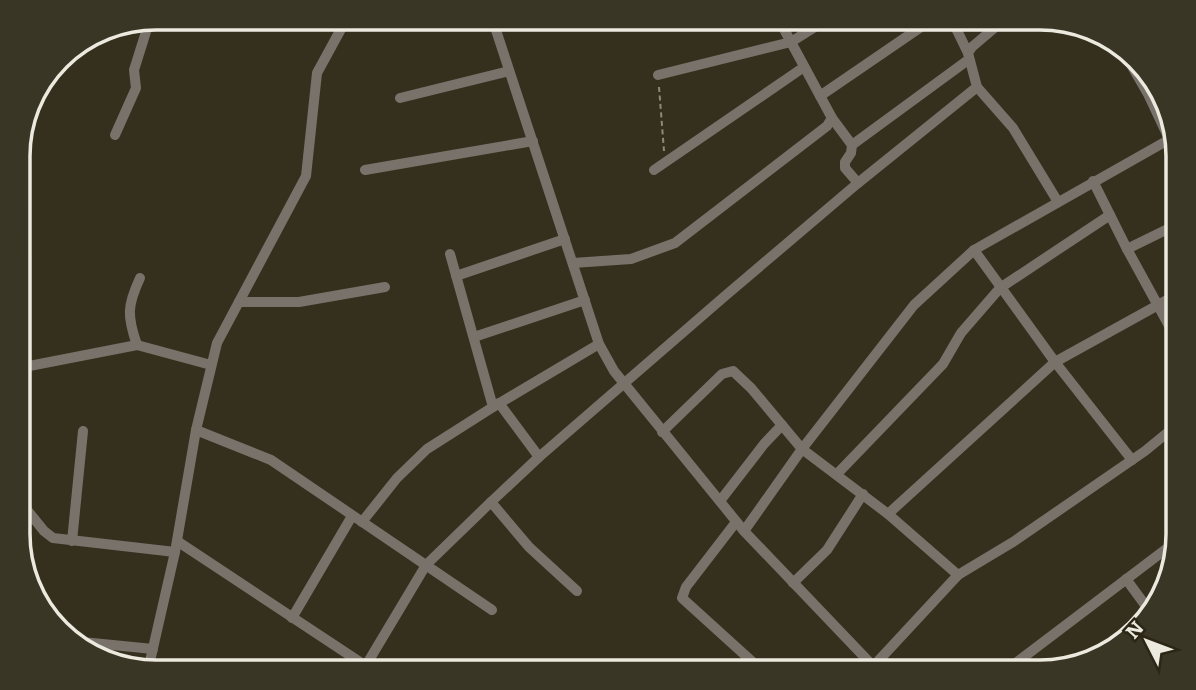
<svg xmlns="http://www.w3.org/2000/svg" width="1196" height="690" font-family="Literata,serif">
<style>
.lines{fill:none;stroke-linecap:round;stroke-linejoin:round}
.path{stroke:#8e8a7b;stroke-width:2;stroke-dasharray:5 3.5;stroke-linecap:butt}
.street{stroke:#79726b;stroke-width:10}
.rim{fill:none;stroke:#ece9de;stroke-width:3.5}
</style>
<rect width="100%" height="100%" fill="#35301e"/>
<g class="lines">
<polyline class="path" points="659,87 664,151"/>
<g class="street">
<polyline points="492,18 599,344 614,371 744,531 873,666"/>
<polyline points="778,18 832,118 852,145 851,153 845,162 845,168 858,183"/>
<polyline points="951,18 968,53"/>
<polyline points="667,22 691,18"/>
<polyline points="1122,49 1148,94 1178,158"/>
<polyline points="658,75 791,42 829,18"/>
<polyline points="977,87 1013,128 1058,202"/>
<polyline points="820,96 934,18"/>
<polyline points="400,98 509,71"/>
<polyline points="115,135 136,88 134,70 150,19"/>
<polyline points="852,145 968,60"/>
<polyline points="365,170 533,141"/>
<polyline points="654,170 804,67"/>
<polyline points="1093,181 1127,249 1178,342"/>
<polyline points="1127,249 1178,224"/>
<polyline points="974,250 1055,362 1132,460"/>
<polyline points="450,254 493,407"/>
<polyline points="573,263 631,259 675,243 827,126 832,118"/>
<polyline points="456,276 565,239"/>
<polyline points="239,302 299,302 385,287"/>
<polyline points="474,337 585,300"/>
<path d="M137,345C127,316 127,306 140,278"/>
<polyline points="19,368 137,345 211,365"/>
<polyline points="499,403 539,457"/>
<polyline points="196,430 271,460 492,610"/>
<polyline points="662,432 722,374 733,371 751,388 802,449 888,514 958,575"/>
<polyline points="837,474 943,364 961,333 1000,288 1110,215"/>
<polyline points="19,500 44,531 53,538 175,552"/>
<polyline points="720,501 764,444 782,425"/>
<polyline points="491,502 529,547 577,591"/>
<polyline points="888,514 1055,362 1178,294"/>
<polyline points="362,522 397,478 427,449 493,407 599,344"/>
<polyline points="736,522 686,587 682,598 757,666"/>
<polyline points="744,531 802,449 914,305 974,250 1170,139"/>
<polyline points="72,541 83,431"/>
<polyline points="177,541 375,672"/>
<polyline points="1126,579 1151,613"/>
<polyline points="793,583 827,550 863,494"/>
<polyline points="292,618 352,516"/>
<polyline points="72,641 153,649"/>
<polyline points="148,670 175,552 196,430 217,343 306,176 317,73 347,18"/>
<polyline points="362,672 426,565 491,502 539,457 725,296 858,183 977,87 968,53 972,47 1006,18"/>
<polyline points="868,672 958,575 1013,542 1145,451 1178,424"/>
<polyline points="1004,672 1178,540"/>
</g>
</g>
<path d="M0 0H1196V690H0ZM156 30H1040A126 126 0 0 1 1166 156V534A126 126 0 0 1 1040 660H156A126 126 0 0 1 30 534V156A126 126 0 0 1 156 30Z" fill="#3a3625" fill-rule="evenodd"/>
<path class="rim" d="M156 30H1040A126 126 0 0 1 1166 156V534A126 126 0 0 1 1040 660H156A126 126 0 0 1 30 534V156A126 126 0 0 1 156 30Z"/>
<g transform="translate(1147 641) rotate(312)" stroke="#2b2615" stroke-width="5" paint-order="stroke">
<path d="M0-5L12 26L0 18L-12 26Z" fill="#ece9de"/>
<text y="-10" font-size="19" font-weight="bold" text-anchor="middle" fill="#ece9de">N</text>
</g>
</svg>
